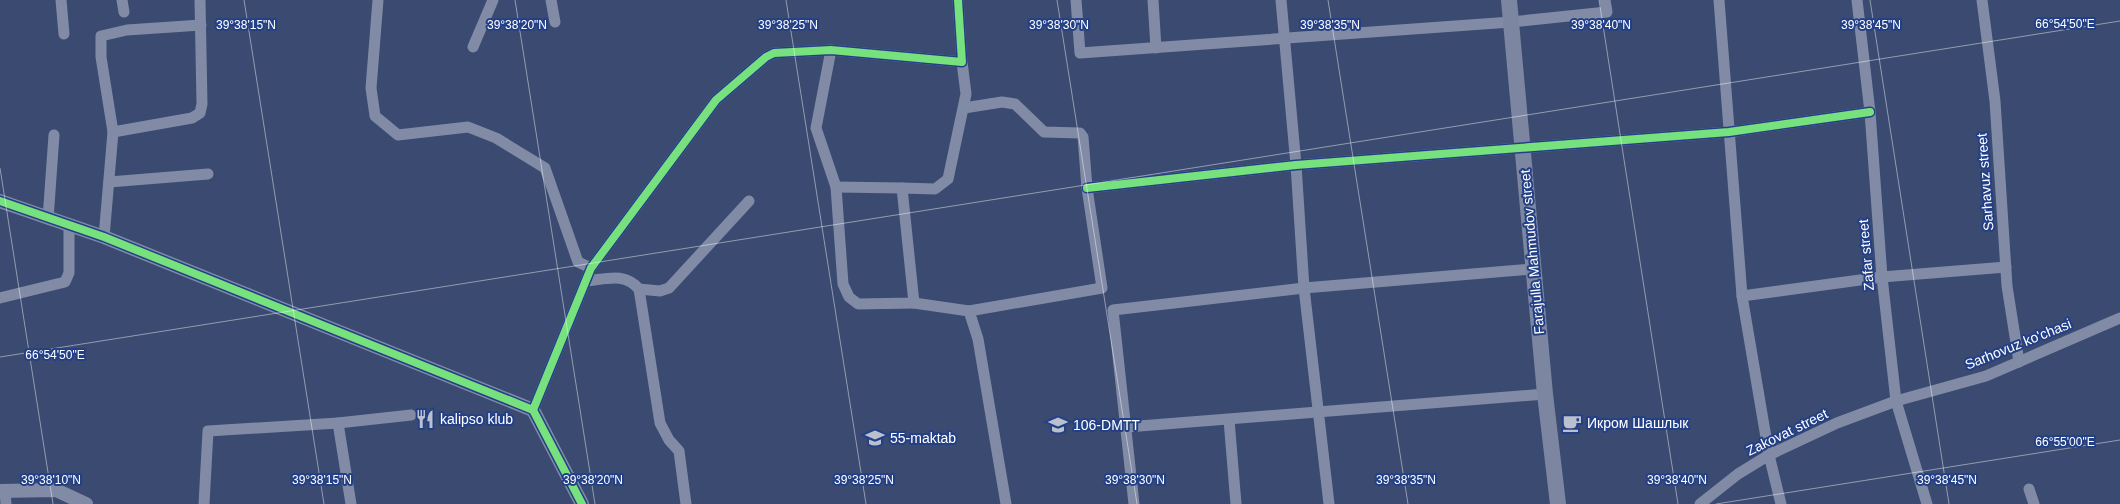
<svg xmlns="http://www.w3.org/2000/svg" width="2120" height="504" font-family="Helvetica,sans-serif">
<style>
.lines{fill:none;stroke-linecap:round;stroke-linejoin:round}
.minor{stroke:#818ba6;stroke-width:11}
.tertiary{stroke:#818ba6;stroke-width:14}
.secondary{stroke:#7c86a1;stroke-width:16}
.cycleway-casing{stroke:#234087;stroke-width:11}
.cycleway{stroke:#77e17e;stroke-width:8}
.ticks{fill:none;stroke:#fff;stroke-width:1;stroke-opacity:0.45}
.labels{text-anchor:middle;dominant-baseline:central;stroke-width:4;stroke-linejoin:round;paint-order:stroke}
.street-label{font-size:14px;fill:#fff;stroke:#234087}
.poi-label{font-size:14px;fill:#fff;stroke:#234087;text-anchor:start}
.ticks-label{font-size:12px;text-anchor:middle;fill:#fff;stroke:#234087;stroke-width:4;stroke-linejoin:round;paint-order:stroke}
</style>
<rect width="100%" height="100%" fill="#3a4a70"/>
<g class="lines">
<g class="minor">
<polyline points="61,0 64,34"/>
<polyline points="122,0 124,12"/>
<polyline points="200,0 202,104 200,113 192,118 113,132 101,57 101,36 127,30 201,25"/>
<polyline points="378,0 371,88 375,116 398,135 468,127 496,138 545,168 578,262 591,268"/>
<polyline points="551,0 555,22"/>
<polyline points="1076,0 1080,53 1511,22 1607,12 1605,0"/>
<polyline points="1153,0 1156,48"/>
<polyline points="1281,0 1296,165 1304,288 1329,504"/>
<polyline points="1719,0 1742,296 1769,455 1781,504"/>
<polyline points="1857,0 1870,112 1882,277 1896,401 1927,504"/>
<polyline points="1982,0 1995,101 2007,286 2019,362"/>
<polyline points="473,47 493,0"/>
<polyline points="831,50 816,128 836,187 843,284 849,297 858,304 914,303 902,188 935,189 948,179 966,94 962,62"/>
<polyline points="964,108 1002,102 1015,104 1044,132 1080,133 1083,137 1087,188 1102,288 969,311"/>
<polyline points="109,182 208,174"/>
<polyline points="836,187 902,188"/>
<polyline points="1087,188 1296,165 1729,132 1870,112"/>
<polyline points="48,219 54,135"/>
<polyline points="104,237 113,132"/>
<path d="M586,281C607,279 624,272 639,289L660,291L669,288L749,201"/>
<polyline points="639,289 660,423 669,440 679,451 686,504"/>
<polyline points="1742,296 1882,277 2006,267"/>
<polyline points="0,298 65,282 69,273 69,226"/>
<polyline points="914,303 969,311 978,339 1006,504"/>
<polyline points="533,410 591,268 716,100 766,57 774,53 831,50 962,62 958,0"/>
<polyline points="1229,420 1236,504"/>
<polyline points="1127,427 1545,394"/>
<polyline points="2029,489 2034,504"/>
<polyline points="5,490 6,504"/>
<polyline points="204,504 208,431 338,423"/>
<polyline points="351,504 338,423 411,415"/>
<polyline points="1134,504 1113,310 1304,288 1533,269"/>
<polyline points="1700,504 1738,474 1769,455 1837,423 1896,401 1986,376 2120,318"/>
</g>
<g class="tertiary">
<polyline points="0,201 104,237 533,410 582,504"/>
<polyline points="0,491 56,490 86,504"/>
</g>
<polyline class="secondary" points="1509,0 1545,394 1558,504"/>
<g class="cycleway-casing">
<g id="cycleway">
<polyline points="1087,188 1296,165 1729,132 1870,112"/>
<polyline points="0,201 104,237 533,410 582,504"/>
<polyline points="533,410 591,268 716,100 766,57 774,53 831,50 962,62 958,0"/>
</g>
</g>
<use href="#cycleway" class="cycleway"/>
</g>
<path class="ticks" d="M244,0L324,504M515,0L595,504M786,0L866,504M1057,0L1137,504M1328,0L1408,504M1599,0L1678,504M1870,0L1949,504M0,168L53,504M0,357L2120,21M1716,504L2120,440"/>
<defs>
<g id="restaurant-bare" transform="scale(1.5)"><path d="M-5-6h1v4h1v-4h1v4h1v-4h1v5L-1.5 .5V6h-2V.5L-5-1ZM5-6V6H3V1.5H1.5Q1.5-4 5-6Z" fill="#bac0cd" stroke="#234087" stroke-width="2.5" paint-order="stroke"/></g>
<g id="cafe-bare" transform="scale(1.5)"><path d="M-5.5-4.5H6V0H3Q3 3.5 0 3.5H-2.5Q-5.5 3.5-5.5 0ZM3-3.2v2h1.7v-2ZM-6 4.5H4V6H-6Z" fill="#bac0cd" stroke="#234087" stroke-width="2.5" paint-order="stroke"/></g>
<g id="school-bare" transform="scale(1.5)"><path d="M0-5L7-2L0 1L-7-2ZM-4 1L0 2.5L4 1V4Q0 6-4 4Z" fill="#bac0cd" stroke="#234087" stroke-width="2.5" paint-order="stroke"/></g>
</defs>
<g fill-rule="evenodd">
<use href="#restaurant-bare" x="425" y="419"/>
<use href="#cafe-bare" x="1572" y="423"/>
<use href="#school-bare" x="1058" y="425"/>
<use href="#school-bare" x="875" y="438"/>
</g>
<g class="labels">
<g class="street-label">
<text transform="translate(1985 182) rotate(-94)">Sarhavuz street</text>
<text transform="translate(1532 252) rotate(-95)">Farajulla Mahmudov street</text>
<text transform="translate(1866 255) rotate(-95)">Zafar street</text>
<text transform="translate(2018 344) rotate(-22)">Sarhovuz ko'chasi</text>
<text transform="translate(1787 432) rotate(-26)">Zakovat street</text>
</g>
<g class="poi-label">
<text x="440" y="419">kalipso klub</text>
<text x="1587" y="423">Икром Шашлык</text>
<text x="1073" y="425">106-DMTT</text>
<text x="890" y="438">55-maktab</text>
</g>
</g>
<g class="ticks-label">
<text x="2065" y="28">66°54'50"E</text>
<text x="246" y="29">39°38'15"N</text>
<text x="517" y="29">39°38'20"N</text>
<text x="788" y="29">39°38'25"N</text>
<text x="1059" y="29">39°38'30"N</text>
<text x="1330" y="29">39°38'35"N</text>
<text x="1601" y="29">39°38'40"N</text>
<text x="1871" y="29">39°38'45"N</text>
<text x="55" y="359">66°54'50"E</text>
<text x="2065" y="446">66°55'00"E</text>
<text x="51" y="484">39°38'10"N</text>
<text x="322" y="484">39°38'15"N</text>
<text x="593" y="484">39°38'20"N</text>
<text x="864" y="484">39°38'25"N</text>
<text x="1135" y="484">39°38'30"N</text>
<text x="1406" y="484">39°38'35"N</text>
<text x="1677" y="484">39°38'40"N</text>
<text x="1947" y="484">39°38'45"N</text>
</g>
</svg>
